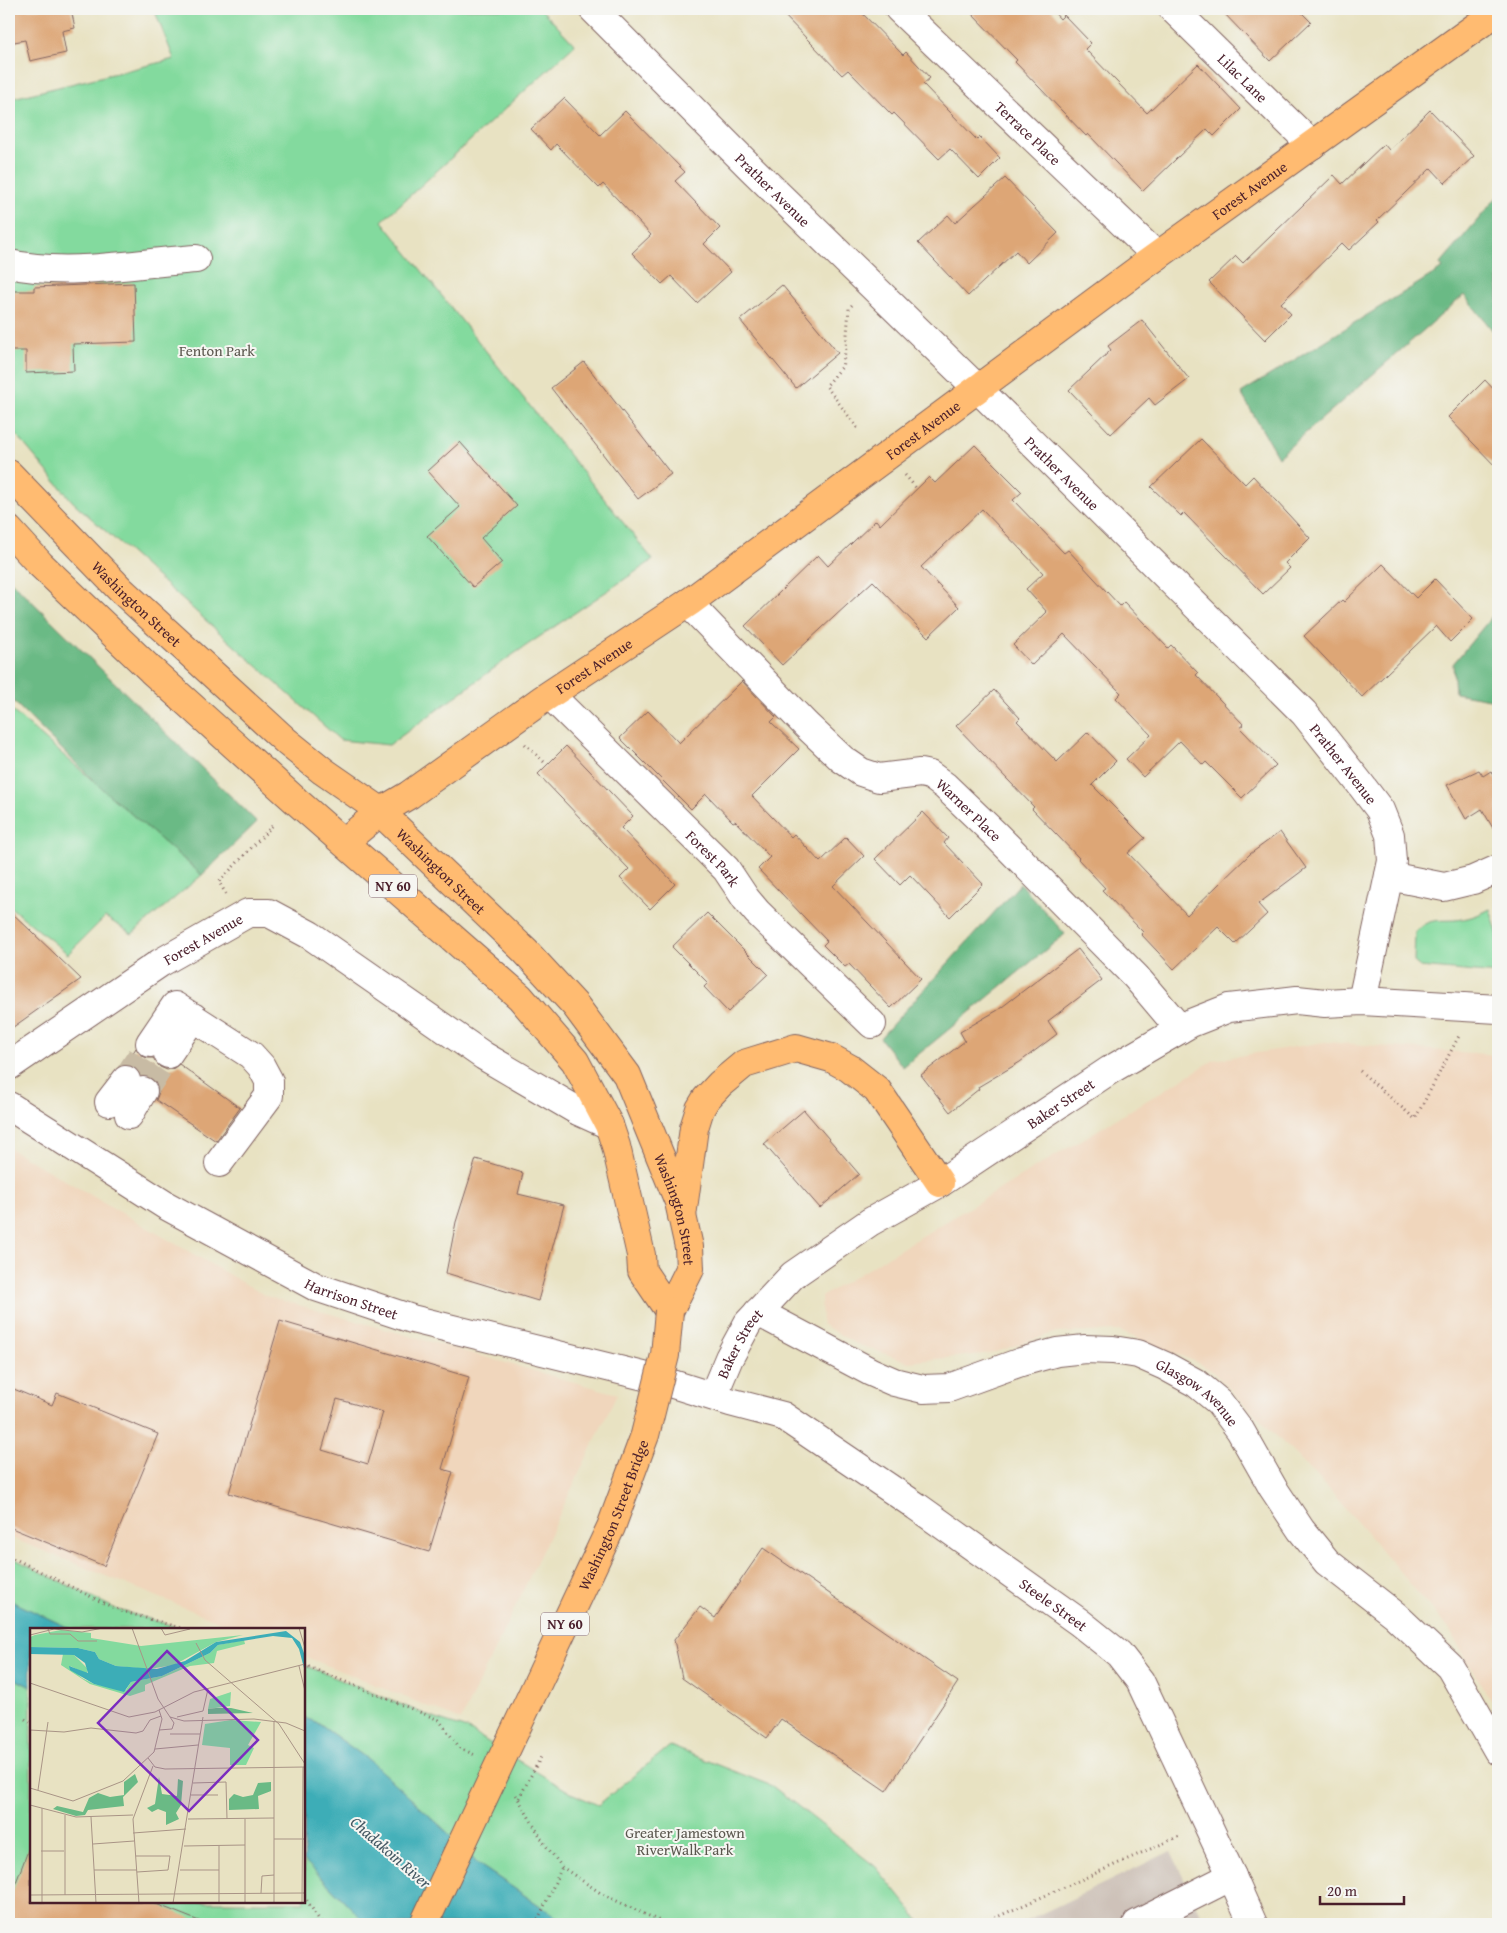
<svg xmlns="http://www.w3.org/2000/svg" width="1507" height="1933" font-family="'Gentium Book Plus',serif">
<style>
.built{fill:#f0d6bc}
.industrial{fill:#cec2b9}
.green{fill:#83da9e;stroke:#667c64}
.forest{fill:#6aba85;stroke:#5a6c58}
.water{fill:#3cadb7;stroke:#436671}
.building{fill:#dda676;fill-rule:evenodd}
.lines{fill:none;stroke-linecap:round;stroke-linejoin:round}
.minor-tunnel{stroke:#c8bba4;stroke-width:28;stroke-dasharray:28 14;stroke-linecap:butt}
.minor-casing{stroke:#816360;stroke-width:30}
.major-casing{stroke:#816360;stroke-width:30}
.highway-casing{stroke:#816360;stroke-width:30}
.path{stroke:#816360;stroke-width:3;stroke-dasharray:1 4;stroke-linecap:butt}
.minor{stroke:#fff;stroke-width:28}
.major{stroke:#ffbb71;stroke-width:28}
.highway{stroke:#ffbb71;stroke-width:28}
.highway-bridge-casing{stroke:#816360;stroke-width:30;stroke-linecap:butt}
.highway-bridge{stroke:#ffbb71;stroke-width:28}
.labels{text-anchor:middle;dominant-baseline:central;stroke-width:4;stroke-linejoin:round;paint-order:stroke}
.shield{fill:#f6f6f2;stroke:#7e6067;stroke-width:1}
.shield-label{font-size:14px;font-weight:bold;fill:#4a1f2b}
.street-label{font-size:15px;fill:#4a1f2b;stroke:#f6f6f2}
.park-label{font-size:15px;fill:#5b574e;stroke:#f6f6f2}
.water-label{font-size:16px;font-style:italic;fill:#445863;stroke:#f6f6f2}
.inset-road{fill:none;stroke:#a99486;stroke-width:1}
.view{fill:#7b2cbf;fill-opacity:0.15;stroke:#7b2cbf;stroke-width:2.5}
.inset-edge{fill:none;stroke:#4a1f2b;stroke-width:2.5}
</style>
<rect width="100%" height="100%" fill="#f6f6f2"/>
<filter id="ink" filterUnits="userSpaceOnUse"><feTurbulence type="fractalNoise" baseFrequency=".02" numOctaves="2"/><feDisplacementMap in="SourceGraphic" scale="10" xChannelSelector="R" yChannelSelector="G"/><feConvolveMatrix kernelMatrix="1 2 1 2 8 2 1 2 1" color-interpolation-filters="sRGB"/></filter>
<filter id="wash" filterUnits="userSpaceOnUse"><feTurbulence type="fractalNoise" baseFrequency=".0096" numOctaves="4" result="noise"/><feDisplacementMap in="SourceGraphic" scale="20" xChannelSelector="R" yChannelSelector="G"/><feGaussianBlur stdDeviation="1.12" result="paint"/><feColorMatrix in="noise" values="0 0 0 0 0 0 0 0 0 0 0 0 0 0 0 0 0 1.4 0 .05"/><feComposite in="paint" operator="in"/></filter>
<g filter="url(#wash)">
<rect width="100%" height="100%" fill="#e8e2c2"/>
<g class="built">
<polygon points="1325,1042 1498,1055 1498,1712 1448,1628 1328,1488 1213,1372 1199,1363 1119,1331 1053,1333 993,1353 909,1362 854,1343 822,1324 821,1297 1214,1060"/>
<polygon points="9,1148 266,1296 617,1394 461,1720 304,1656 304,1629 238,1629 9,1537"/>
</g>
<polygon class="industrial" points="1171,1851 1206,1924 1020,1924"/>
<g class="green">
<polygon points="154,9 541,9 575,45 382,221 653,560 511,656 389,745 340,740 73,502 9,426 9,99 174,59"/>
<polygon points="9,708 202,875 132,934 105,917 68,954 9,906"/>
<path d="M1490,909L1498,935V974L1420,967L1414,962L1415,932C1428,918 1437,921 1455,920C1468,919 1479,915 1490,909Z"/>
<polygon points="9,1556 118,1610 184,1629 71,1629 9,1600"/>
<polygon points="304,1665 439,1720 467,1729 571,1793 598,1805 670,1746 772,1786 876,1867 922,1924 567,1924 478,1864 447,1832 369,1760 316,1722 304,1718"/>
<polygon points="9,1676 31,1687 31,1902 304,1902 304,1860 367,1924 9,1924"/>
</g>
<g class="forest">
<polygon points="1498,196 1498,337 1464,295 1278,457 1241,393 1443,268 1440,264"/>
<polygon points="9,579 257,822 202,875 101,788 9,697"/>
<polygon points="1498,609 1498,694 1490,699 1455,693 1453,664"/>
<polygon points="1020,884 1065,934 903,1067 880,1038"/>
</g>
<g class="water">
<polygon points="9,1600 71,1629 31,1629 31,1687 9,1676"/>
<polygon points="304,1718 316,1722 369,1760 447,1832 478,1864 567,1924 367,1924 304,1860"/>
</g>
<g id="blocks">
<g class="building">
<polygon points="9,9 71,9 75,28 62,31 66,53 30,61 25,40 9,43"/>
<polygon points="778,9 858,9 903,55 906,52 930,78 923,84 977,140 980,137 1000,158 979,179 950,149 939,159 894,113 892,115 848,70 842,75"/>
<polygon points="967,9 1051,9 1060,19 1064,15 1091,43 1085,49 1147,113 1198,64 1241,109 1214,136 1207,129 1143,191 1088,134 1086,136 1015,62 1017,60"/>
<polygon points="1220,9 1298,9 1311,22 1270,61"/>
<polygon points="564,98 600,135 625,111 685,172 675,181 720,228 704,244 731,272 697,303 671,276 662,284 632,253 651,235 603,184 599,188 556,144 551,150 531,129"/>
<polygon points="1430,110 1474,156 1445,183 1431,168 1377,220 1379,222 1349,250 1342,243 1281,303 1291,314 1265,340 1209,282 1236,256 1243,263 1334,175 1342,184 1384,144 1389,150"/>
<polygon points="1005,178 1058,233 1027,263 1016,251 968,296 918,243 948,215 955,223"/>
<polygon points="134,283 136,342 73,344 74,371 26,373 26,351 9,351 9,291 34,291 34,287"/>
<polygon points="782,285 838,353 796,388 740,320"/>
<polygon points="1142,320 1189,379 1155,405 1149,398 1111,434 1069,390 1111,350 1108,346"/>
<polygon points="584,362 671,474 638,499 551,388"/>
<polygon points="1485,380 1498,394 1498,469 1448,417"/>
<polygon points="1201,439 1245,484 1253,476 1310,538 1285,563 1290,568 1263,594 1184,513 1181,516 1151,487"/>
<polygon points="460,442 517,506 481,538 502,562 473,587 427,536 460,507 428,471"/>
<polygon points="975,445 1022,492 1013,500 1064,553 1068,550 1120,606 1124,602 1168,648 1171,645 1198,673 1196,675 1244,725 1240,728 1276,765 1242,798 1206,762 1203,765 1180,741 1143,777 1126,759 1151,735 1116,698 1121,693 1064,634 1032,665 1013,645 1047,612 1026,589 1043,573 982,509 921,567 959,607 928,637 873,581 782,665 745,626 818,555 828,566 876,520 880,525 929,477 935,483"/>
<polygon points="1383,564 1416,598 1435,579 1473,619 1450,642 1436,626 1362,697 1304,636 1342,600 1344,602"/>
<polygon points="742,681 776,717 771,722 799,749 752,796 791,837 794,834 820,862 846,837 864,856 833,886 921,979 891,1008 849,964 845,967 823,945 827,941 758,869 770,857 735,821 733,822 706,794 691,809 620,738 648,711 679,743"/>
<polygon points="994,690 1020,718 1017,721 1057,762 1088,732 1116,761 1092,785 1145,838 1128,853 1187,915 1250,854 1280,832 1306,868 1258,904 1267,914 1235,944 1218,927 1174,969 1141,934 1143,932 1102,890 1105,888 1078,859 1079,858 1032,809 1034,807 956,726"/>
<polygon points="566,746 633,816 621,828 675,884 650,909 620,878 629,869 538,774"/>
<polygon points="1479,770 1483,776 1491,771 1498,784 1498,837 1482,809 1466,819 1447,785"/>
<polygon points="923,812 948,838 944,843 983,884 950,917 910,875 900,885 875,859"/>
<polygon points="9,910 81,979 9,1030"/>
<polygon points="707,913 768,974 728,1012 704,987 708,983 672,947"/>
<polygon points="1078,949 1102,980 1048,1021 1057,1034 1020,1062 978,1087 979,1089 950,1112 921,1075 965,1041 960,1032 998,1010"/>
<polygon points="136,1048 142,1056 148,1058 153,1058 160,1067 167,1070 174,1068 179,1064 240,1108 216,1141 156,1100 159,1092 156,1083 150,1077 141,1076 135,1067 125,1065"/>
<polygon points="804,1110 859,1174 820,1208 764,1144"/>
<polygon points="476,1159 523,1173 518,1194 564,1205 538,1301 446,1273 456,1222"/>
<path d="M280,1321L469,1377L442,1469L453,1472L429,1552L229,1493ZM337,1399L383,1412L368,1464L322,1450Z"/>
<polygon points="9,1387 52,1405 57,1393 158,1434 104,1566 9,1527"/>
<polygon points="763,1548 958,1682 886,1791 781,1719 767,1738 682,1678 674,1640 700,1607 715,1618"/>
<polygon points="29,1848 31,1848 31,1902 151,1902 204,1923 204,1924 22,1924 9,1919 9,1901"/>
</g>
</g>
</g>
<g filter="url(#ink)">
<use href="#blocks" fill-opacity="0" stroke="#816360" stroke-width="1"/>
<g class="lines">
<g class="minor-tunnel">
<polyline points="126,1080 150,1043"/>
<polyline points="143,1091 168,1054"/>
</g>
<g class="minor-casing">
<g id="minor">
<path id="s1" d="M593,9L749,166L977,388L1304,713L1358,781L1380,810L1390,835L1392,861L1362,1001"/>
<path id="s2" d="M899,9L1157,256"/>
<path id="s3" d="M1173,9L1312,145"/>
<path d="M9,264C70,277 134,263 196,259"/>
<path id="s4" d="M688,603L806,725L842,759L861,772L879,778L920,773L930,775L945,786L995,834L1136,977L1180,1029"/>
<path id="s5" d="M550,695L726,869L746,899L757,912L872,1024"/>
<polyline points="1389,876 1444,887 1473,880 1498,869"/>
<polyline points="150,1043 175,1006 251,1055 261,1066 269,1081 269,1096 219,1163"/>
<polyline points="168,1054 193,1017"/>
<path id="s6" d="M9,1066L160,963L248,913H269L310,935L484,1056L578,1111L609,1125"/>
<polyline points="109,1102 126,1080"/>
<path id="s7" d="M9,1106L165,1205L316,1287L412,1319L660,1380L730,1402L783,1416L916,1506L1079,1622L1119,1654L1140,1681L1229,1870L1253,1924"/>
<polyline points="129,1115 143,1091"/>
<path id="s8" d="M758,1312L871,1372L894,1382L923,1389L949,1388L1021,1362L1057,1352L1085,1349L1113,1350L1138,1354L1165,1366L1196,1383L1219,1402L1240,1430L1273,1488L1301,1530L1327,1562L1395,1615L1450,1667L1498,1751"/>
<path id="s9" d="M713,1396L729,1358L748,1323L793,1275L870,1222L940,1183L1110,1070L1191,1023L1229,1008L1297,1000L1325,1003L1362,1001L1498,1009"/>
<polyline points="1137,1924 1232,1876"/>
</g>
</g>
<g class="major-casing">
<g id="major">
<path id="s10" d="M344,842L380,812L409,795L543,699L691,601L1146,264L1498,11"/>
<polyline points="682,1216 694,1128 700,1109 706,1099 720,1084 744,1064 796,1048 831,1058 849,1068 877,1090 940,1183"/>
</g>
</g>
<g class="highway-casing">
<g id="highway">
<path id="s11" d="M9,474L121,590L287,742L323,771L375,807L525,951L575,1005L627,1075L679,1202L689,1247L690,1269L669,1311L642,1271L641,1255L616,1146L609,1125L575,1061L520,997L295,800L151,670L40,564L9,530"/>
</g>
</g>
<g class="path">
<polyline points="852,305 849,308 846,348 842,367 826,386 859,430"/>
<polyline points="905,475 917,489"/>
<polyline points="525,744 544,762"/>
<polyline points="226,894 219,882 273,825"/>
<polyline points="1360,1071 1415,1119 1460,1034"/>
<polyline points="9,1556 118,1610 184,1629"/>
<polyline points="304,1665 439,1720 460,1748 475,1755"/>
<polyline points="25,1719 31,1723"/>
<polyline points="516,1795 544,1843 562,1867 602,1894 666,1924"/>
<polyline points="519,1798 542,1755"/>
<polyline points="304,1896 322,1924"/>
<polyline points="536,1924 562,1867"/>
<polyline points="981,1924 1182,1835"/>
</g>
<use href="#minor" class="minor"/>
<use href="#major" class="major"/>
<use href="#highway" class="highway"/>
<g class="highway-bridge-casing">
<g id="highway-bridge">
<path id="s12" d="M424,1924L611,1527L645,1435L665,1355L669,1311"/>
</g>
</g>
<use href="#highway-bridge" class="highway-bridge"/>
</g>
</g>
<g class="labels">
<g class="shield">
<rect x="369" y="874.5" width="48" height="23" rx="4"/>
<rect x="541" y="1612.5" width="48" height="23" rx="4"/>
</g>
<g class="shield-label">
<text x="393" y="886">NY 60</text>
<text x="565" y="1624">NY 60</text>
</g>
<g class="street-label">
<text stroke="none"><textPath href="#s3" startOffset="98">Lilac Lane</textPath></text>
<text stroke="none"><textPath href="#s2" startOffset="179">Terrace Place</textPath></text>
<text stroke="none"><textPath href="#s1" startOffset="255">Prather Avenue</textPath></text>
<text stroke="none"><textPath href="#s10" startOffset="1116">Forest Avenue</textPath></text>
<text stroke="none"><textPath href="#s10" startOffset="711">Forest Avenue</textPath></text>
<text stroke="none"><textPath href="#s1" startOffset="660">Prather Avenue</textPath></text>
<text stroke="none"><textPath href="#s11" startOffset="182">Washington Street</textPath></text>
<text stroke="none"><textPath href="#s10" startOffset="306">Forest Avenue</textPath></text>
<text stroke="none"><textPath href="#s1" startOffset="1065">Prather Avenue</textPath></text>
<text stroke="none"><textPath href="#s4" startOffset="365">Warner Place</textPath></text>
<text stroke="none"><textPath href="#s5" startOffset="231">Forest Park</textPath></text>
<text stroke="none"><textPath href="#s11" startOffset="588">Washington Street</textPath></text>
<text stroke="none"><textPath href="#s6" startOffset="232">Forest Avenue</textPath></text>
<text stroke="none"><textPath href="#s9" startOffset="465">Baker Street</textPath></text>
<text stroke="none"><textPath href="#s11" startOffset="1008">Washington Street</textPath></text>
<text stroke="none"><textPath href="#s7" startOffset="394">Harrison Street</textPath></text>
<text stroke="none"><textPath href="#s9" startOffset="59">Baker Street</textPath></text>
<text stroke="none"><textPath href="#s8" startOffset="476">Glasgow Avenue</textPath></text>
<text stroke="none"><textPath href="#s12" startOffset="451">Washington Street Bridge</textPath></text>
<text stroke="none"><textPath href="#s7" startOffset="1171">Steele Street</textPath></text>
</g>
<g class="park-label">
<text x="217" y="350">Fenton Park</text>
<text x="685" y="1832">Greater Jamestown<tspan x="685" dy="17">RiverWalk Park</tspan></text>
</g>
<g class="water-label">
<text transform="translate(391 1852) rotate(41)">Chadakoin River</text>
</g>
</g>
<g transform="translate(30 1628)">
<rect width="275" height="275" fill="#e8e2c2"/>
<path d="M31,2L61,5V10L111,18L213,7L186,14L144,37L119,41L86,38L69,31L65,24L48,20L0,19V9L5,7ZM214,12L215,16L187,23L184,35L160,38L115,57V63L100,68L60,56L31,37L33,26L44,27L58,41L57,46L40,38L52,50L64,56L96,62L101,54L132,48L180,25L188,17ZM201,64L200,78L178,81L180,71ZM201,92L231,94L218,117L224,120L216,137H200V120L172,117L175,96Z" fill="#83da9e"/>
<path d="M186,80H201L223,85L178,86V81ZM105,146L108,154L93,169L94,178L58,182L55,187L46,188L23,181L27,178L53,184L59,170L68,165L80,169L94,167V154ZM129,149L132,166L147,168L148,151L153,153L151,177L146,185L149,191L136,197V184L128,181L122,184L117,180L125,176ZM241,154V163L228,168L229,181L199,182V171L204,166L213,169L223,167L228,155Z" fill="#6aba85"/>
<path d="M256,3L270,14L275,28V44L269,21L262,10L243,8L188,17L180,25L132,48L101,54L94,64L64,56L40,42L39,38L58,45L55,35L44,27L0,26V19L48,20L65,24L69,31L86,38L127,41L155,33L186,14Z" fill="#3cadb7"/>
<path class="inset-road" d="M102,0L128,71L140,89L154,93L224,91L256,95L275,103M131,0L135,7L160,1M269,0L275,20M18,1L20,6H40L48,13H67M0,7L24,1L52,4L73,0M166,15L175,32L249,96L275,136M269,38L275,63M0,55L99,89L125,84L164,64L275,36M147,89L173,83L178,61M244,93V275M0,102L34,104L61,100L106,105L113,103L120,92L131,88M129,102L142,101L144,95L140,89M140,106H170M125,121L168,117M118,130L125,139L135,141L275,139M163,155L196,154L197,191M0,160L43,173L93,153L124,124L132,91L129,82M8,162L18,94M161,167H188M0,177L46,189L103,187M12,180V275M35,187V267M61,189L66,275M158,191L244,190M103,205L156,201M244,211H275M63,216L104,213M154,218L215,217M189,218V275M11,223H34M106,228H140L138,242L107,244M64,242H107M150,242H189M231,265L232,248L244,247M0,267L275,265M109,275L103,191L123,138M143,275L173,89M215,275V191M272,275L273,139"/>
<path class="view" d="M137,23L228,112L159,183L68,95Z"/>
<rect width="275" height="275" class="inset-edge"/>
</g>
<rect width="1507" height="1933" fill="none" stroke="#f6f6f2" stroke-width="30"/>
<path d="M1320 1896v8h84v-8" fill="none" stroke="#4a1f2b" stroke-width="2.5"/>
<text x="1327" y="1896" font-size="15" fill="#4a1f2b" stroke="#f6f6f2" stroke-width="4" paint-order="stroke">20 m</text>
</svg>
